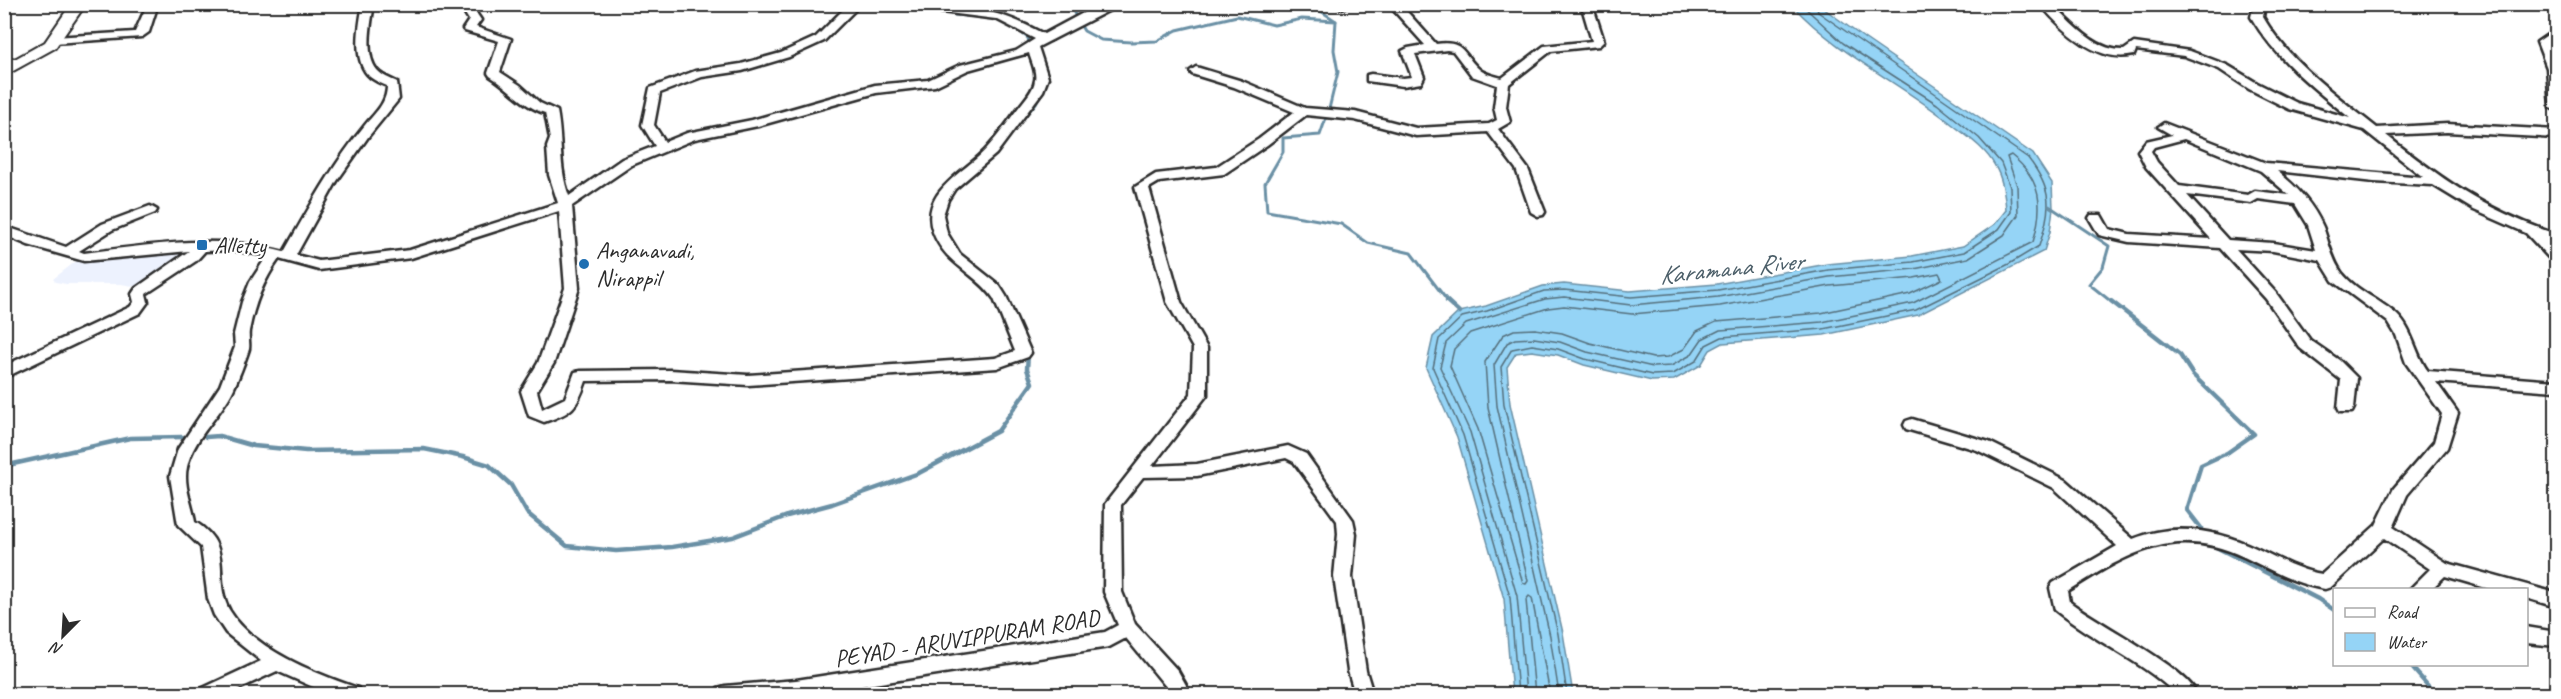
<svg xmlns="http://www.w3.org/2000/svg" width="2561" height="699" font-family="Caveat,sans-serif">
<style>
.built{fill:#edf2fe}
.water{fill:#95d4f6;stroke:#6b90a5;stroke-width:1.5}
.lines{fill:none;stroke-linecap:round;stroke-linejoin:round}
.shore{stroke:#556f7c;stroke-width:1.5}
.stream-far1{stroke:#6b90a5;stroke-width:3}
.stream{stroke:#6b90a5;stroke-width:4.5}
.minor-casing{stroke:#2b2b2b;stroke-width:5}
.major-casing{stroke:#2b2b2b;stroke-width:4}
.minor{fill:#fff;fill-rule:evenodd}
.major{fill:#fff;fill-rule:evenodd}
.poi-dot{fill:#1f6fb2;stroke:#fff;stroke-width:2}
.labels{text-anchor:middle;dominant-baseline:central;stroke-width:4.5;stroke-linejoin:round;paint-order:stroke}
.poi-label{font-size:24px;fill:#2b2b2b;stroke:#fff;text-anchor:start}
.street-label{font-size:24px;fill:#2b2b2b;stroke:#fff}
.water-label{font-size:26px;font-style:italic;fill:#4b5e68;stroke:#fff}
</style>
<rect width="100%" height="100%" fill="#fff"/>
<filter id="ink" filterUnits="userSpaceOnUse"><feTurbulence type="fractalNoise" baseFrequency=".0167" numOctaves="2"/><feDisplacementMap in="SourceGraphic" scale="12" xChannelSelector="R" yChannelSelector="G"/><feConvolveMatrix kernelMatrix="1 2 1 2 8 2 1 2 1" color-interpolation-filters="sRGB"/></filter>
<g filter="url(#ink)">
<polygon class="built" points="182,252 193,253 139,287 121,284 66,284 56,282 53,279 79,259 114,260"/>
<path class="water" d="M1792,5H1819L1864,38L2033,154L2052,183L2053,208L2050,232L2044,251L1918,315L1824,335L1723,343L1710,350L1701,365L1674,380L1652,381L1584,365L1558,355L1532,351L1516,353L1507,367L1510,404L1563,633L1573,694H1512L1504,599L1457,437L1426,368L1433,337L1459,312L1486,306L1543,286L1564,284L1630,291L1717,284L1827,264L1912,256L1963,246L1995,224L2006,210C2005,195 2003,179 1995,166C1986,149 1967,136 1953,125C1901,83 1838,55 1792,5Z"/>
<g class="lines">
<g class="shore">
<polygon points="1939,273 1942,279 1910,294 1821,313 1716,322 1697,331 1684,349 1668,357 1653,358 1590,343 1562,333 1535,329 1514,330 1503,335 1485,362 1488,407 1528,581 1526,584 1523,583 1478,429 1450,366 1454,349 1470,333 1548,308 1564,306 1632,314 1720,306 1830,286 1914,278"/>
<polyline points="1518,694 1510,597 1463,435 1433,368 1439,339 1462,317 1487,311 1544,291 1564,290 1631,297 1718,290 1828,270 1913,262 1964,252 1999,229 2011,212 2010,187 2001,163 1979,138 1937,104 1843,43 1801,4"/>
<path d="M1526,694L1517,596L1470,432L1440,367L1446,343L1466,324L1545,299L1564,297L1631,305L1718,297L1829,277L1914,269L1968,258L2004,235L2018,215L2017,186L2007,157L2011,155C2042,180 2044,206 2033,242L1913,303L1822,322L1720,330L1702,339L1691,355L1671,366L1653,367L1587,352L1560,342L1534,338L1515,339L1507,343L1494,365L1497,406L1550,636L1559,694"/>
<polyline points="1535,694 1526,600 1529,596 1532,598 1550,694"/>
<path d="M1567,694L1558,634L1504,405L1501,367L1512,349L1532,345L1558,349L1585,359L1652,375L1673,374L1696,361L1706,345L1722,337L1823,329L1916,310L2009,264L2039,246C2052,208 2053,190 2028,158L1818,12L1816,4"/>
</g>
<g class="stream-far1">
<polyline points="918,4 955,15 978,17"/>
<polyline points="1070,4 1077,19"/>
<polyline points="1310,4 1336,21"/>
<polyline points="1081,26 1084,31 1101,40 1131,42 1157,41 1177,30 1237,16 1274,25 1302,19 1336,21 1334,50 1338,72 1329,109"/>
<polyline points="1018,30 1028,38 1029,43"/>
<polyline points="1326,118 1320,135 1283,138 1283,152 1265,183 1267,211 1341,224 1368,243 1411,253 1449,303"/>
<polyline points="1015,128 1036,103 1041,93"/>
<polyline points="2049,206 2109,246 2103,267 2089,284 2113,303"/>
</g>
<g class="stream">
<polyline points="1447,301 1459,312"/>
<polyline points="2111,301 2180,355 2193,375 2254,434 2227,453 2201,465 2187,510 2201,528"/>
<polyline points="206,437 219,436 254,446 306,451 424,449 463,457 489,465 511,485 527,513 567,546 616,551 672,547 733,537 787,516 832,504 919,473 998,431 1032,383 1027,369 1028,354"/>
<polyline points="4,466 130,438 183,437"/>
<polyline points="2214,546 2318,599 2334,610"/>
<polyline points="2409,664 2435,694"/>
</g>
<g class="minor-casing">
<g id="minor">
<path d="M363,4H374C371,23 364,54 377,70C382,76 391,79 397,82L399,99L368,137L337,181L296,255L319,261L410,250L558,203L549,175L547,147L550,139L545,113C525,108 508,87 490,76L488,73L499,41L465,31L463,29L469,20L459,4H470L481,20L476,27L511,39L500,72L520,85L540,103L557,111C563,142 558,165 569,196L622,159L655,146L642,125L650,88L695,71L741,64L781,53L816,37L849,4H861L824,41L789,57L742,71L702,77L660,93L654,125L665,142L687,133L752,120L875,85L928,80L960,65L1016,51L1035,39L996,19L941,12L922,4C968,4 1004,12 1044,34L1100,4H1112L1110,10L1038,47L1048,78L1043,91L996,154L955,189L948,200L943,215L947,233L960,254L999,285L1006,296L1031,353L1028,357L997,368L748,385L670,380L586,381C577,408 572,413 544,422L529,416L521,391L538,363L565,288L559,211L411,258L319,270L279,259C263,281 254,305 249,331C248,337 250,343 249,349C247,356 237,382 234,388C221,416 194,436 187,467C183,485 192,504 195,522C236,547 211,578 230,611C254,650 317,674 358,688L360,694H329L277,671L228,694H201L203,688L261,661L226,633L214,615L208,599L201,547L178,525L170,476L178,449L220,386L235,347L234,334L242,302L250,282L267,256L232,250L205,251L196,261L146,294L148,302L140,313L4,378V366L130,307L134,302L132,294L136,288L189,251L84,261L28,245L4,235V226L66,247L102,224L150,206L157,210L155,213L112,230L79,251L84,253C151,245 218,233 284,252C309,208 333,164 365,125C375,113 387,103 387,86C382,84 375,81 370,77C352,61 359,26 363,4ZM1029,53C1031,61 1037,72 1035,80C1034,90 1025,99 1019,107C1009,120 999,135 988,147C967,172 918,191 933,232C945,265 977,273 994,299L1015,351L995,358L748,375L670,370L580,371L575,372L565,398L542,409L537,391L554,363L579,288L572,206L632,165L695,139L758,126L876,93L935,86L968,70Z"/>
<polygon points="1352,4 1342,8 1336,5 1337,4"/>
<path d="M1388,4H1400L1436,44C1465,40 1462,54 1479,69C1484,74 1495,76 1502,78L1544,46L1592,41L1581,4H1592L1604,41L1599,46L1551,51L1509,84L1506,107L1510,122L1498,129L1528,169L1545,212L1543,215L1538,216L1531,212L1516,169L1488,132L1416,136L1355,120L1306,115L1267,145L1224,174L1159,182L1149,188L1181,302L1207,348V395L1152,466L1197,464L1288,446L1306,454L1353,520L1356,534L1352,577L1366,671L1373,694H1355L1348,671L1334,577L1338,534L1337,521L1294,462L1286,458L1197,476L1143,477L1121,505L1122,592L1135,624L1178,671L1191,694H1172L1126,638L1109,647L810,694H716L718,688L725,686L796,680L1105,632L1118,625L1104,592L1105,504L1191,394L1193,348L1167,302L1135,187L1156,174L1216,167L1259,139L1294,112L1234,87L1192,74L1190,71L1196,67L1242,81L1305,108L1355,112L1416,128L1489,124L1497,120L1494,107L1497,85L1472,76L1453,51L1447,50L1415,54L1424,77L1421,83L1403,86L1367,81V75L1371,74L1403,78L1412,77L1402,51L1408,48L1425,45Z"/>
<path d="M2040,4H2052C2072,23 2095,51 2124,50L2134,43L2190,51L2227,65L2257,83L2297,103L2350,118C2314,89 2275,58 2251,17L2254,4H2265L2263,17C2289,62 2337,96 2377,128L2447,124L2556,130V138L2447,132L2386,135C2444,181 2485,210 2556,234V243L2549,241L2556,249V261L2551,260L2526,233L2474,210L2433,185L2374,182L2277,171C2296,186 2313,204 2323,227C2329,243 2332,260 2342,273C2356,291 2381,300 2397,315C2413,330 2415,354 2428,371L2556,381V391L2436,382L2458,413L2447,448L2407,495L2393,527L2447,563L2556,593V607L2526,598V590H2493L2445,576L2430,590H2409L2430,569L2384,538L2331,587L2325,589C2295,584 2271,570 2244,557C2174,524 2127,554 2068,591L2070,602C2097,623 2187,668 2197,694H2176C2141,660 2093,641 2055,610L2050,588L2053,583L2117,546L2054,488L1977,450L1906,429L1904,425L1906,421L1912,419L1989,442L2066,480L2133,539C2174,522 2218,530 2258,549C2279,559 2298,570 2322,574L2376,525L2394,488L2434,442L2442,414L2406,363L2396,335L2388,322L2333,281L2320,260L2273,251L2236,249L2276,293L2310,340L2339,360L2357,378L2354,408L2352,412H2340L2338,408L2341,380L2300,348L2266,299L2220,248L2129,242L2099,235L2089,218L2091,215H2101L2109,229L2129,234L2211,239L2146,167L2138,151L2146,141L2172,135L2158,127L2164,123L2266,163L2423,177L2364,130L2289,109L2249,89L2219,69L2184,56L2136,50L2134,55C2097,64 2062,30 2040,4ZM2184,139L2261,171L2289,195L2255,191L2248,195L2179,186L2157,162L2151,151L2154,147ZM2187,195L2251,203L2258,199L2295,204L2308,225L2316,250L2273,243L2228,240Z"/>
<polygon points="147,5 154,4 157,7 149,32 142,37 54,43 48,40 54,37 135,32"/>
<polygon points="2556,29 2556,37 2549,43 2556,62 2556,111 2550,107 2547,68 2537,42"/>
<polygon points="4,57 23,61 25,63 19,67 4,64"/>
<polygon points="2526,627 2556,632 2556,646 2526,643"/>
</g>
</g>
<g class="major-casing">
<polygon id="major" points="71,4 86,4 55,48 4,76 4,65 45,42"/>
</g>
<use href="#minor" class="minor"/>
<use href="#major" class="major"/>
</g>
</g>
<g class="poi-dot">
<rect x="196" y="239" width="12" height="12" rx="3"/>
<circle cx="584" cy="264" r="6"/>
</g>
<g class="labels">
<g class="poi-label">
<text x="214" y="245">Alletty</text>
<text x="596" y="250">Anganavadi,<tspan x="596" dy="28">Nirappil</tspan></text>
</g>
<g class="street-label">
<text transform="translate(967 638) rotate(-9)">PEYAD - ARUVIPPURAM ROAD</text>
</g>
<g class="water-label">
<text transform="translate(1731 268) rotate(-6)">Karamana River</text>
</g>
</g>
<rect width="2561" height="699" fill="none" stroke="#fff" stroke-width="24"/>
<rect x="12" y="12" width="2537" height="675" fill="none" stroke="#2b2b2b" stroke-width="2" filter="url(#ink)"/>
<rect x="2333" y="588" width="195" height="78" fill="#ffffff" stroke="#aaaaaa" stroke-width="1.5"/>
<rect x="2345" y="608" width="30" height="9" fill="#ffffff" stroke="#aaaaaa" stroke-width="1.5"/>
<text x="2387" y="618" font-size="18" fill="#2b2b2b">Road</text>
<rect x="2345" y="633" width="30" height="18" fill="#95d4f6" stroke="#aaaaaa" stroke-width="1.5"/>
<text x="2387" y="648" font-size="18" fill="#2b2b2b">Water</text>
<g transform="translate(63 636) rotate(204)" stroke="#ffffff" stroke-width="4.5" paint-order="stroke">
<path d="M0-4.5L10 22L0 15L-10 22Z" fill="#2b2b2b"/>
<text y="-9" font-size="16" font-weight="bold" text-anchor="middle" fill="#2b2b2b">N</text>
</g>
</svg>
